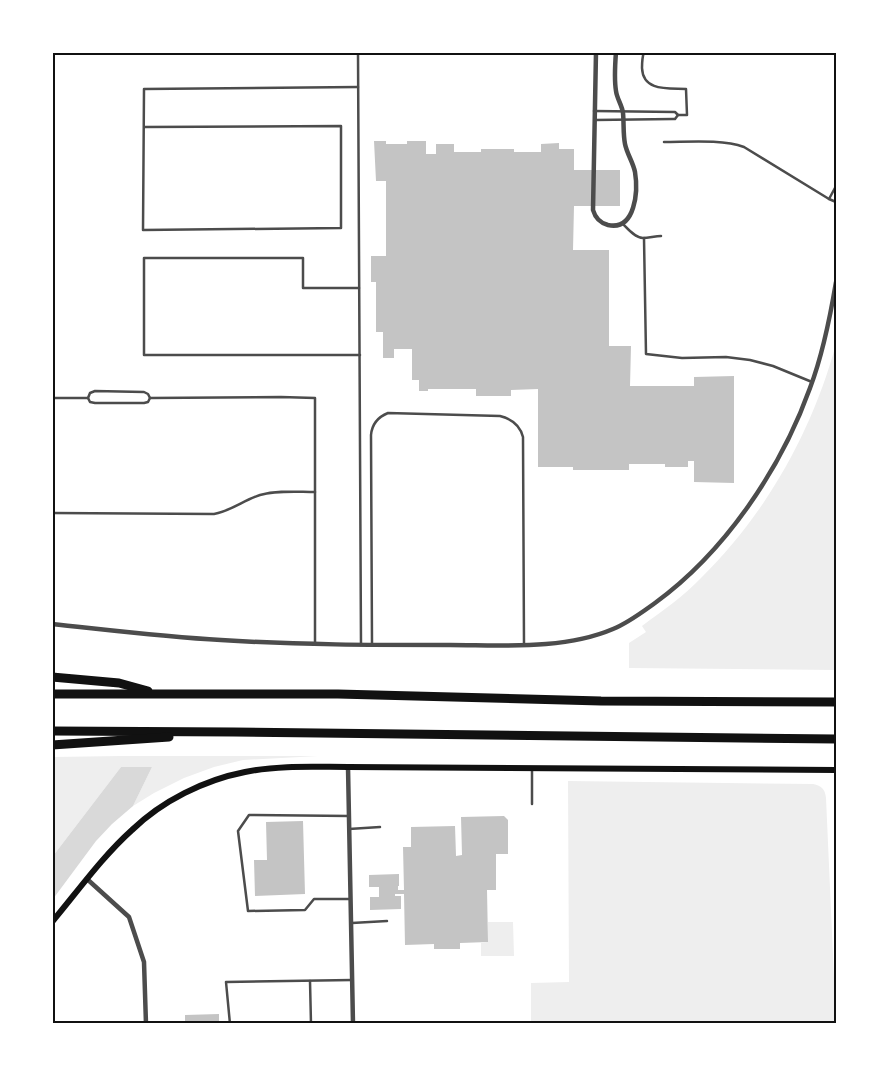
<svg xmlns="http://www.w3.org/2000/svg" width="889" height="1076" font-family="Rubik,sans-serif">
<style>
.green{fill:#eee}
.water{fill:#d9d9d9}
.building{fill:#c4c4c4}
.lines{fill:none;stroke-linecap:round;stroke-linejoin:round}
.service{stroke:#4c4c4c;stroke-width:2.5}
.minor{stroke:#4c4c4c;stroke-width:4.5}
.secondary{stroke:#111;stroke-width:6}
.motorway{stroke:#111;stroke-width:9}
.neatline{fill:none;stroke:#111;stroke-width:2}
</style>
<rect width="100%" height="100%" fill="#fff"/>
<g class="green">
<path d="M836,344V670L629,668V643L646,632L642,626C662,611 684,596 701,578C766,514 812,432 836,344Z"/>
<polygon points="121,756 318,756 243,760 214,767 184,778 154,793 133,806 152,767 121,767 53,856 53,757"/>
<path d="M568,781L813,784C822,786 825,789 826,798L836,1023H531V983L569,982Z"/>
<polygon points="488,922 513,922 514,956 481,956 481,943 488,942"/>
</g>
<polygon class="water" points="121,767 152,767 133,806 112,824 96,841 53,899 53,856"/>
<g class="building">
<polygon points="374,141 386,141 386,144 407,144 407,141 426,141 426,154 436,154 436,144 454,144 454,152 481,152 481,149 514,149 514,152 541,152 541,144 559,143 559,149 574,149 574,170 620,170 620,206 574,206 573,250 609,250 609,346 631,346 630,386 694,386 694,377 734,376 734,483 694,482 694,461 688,461 688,467 665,467 665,464 629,464 629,470 573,470 573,467 538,467 538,389 511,390 511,396 476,396 476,389 428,389 428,391 419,391 419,380 412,380 412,349 394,349 394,358 383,358 383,332 376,332 376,282 371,282 371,256 386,256 386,181 376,181"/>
<polygon points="504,816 508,820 508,854 496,854 496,890 487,890 488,942 460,943 460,949 434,949 434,944 405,945 404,894 395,894 395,896 401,896 401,909 370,910 370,897 379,897 379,887 369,887 369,875 399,874 399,886 398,886 398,890 404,890 403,847 411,847 411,827 455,826 456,856 462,855 461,817"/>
<polygon points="303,821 305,894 255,896 254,860 267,860 266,822"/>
<polygon points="219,1014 219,1024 185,1024 185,1015"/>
</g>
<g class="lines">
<g class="service">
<polyline points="358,52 361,645"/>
<polyline points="594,111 675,112 678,115"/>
<path d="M595,120L673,119H675L678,115H687L686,89C669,88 643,92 642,68C642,62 642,58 644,52"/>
<polyline points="144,127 341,126 341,228 143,230 144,89 358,87"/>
<path d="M664,142C688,142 722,139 744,147L829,199L836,202"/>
<polyline points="829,199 836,186"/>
<path d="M622,223C627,228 635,238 643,238C649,238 655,236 661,236"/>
<polyline points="644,238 646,354 682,358 726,357 750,360 773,366 812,382"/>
<polyline points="359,288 303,288 303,258 144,258 144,355 360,355"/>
<polyline points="52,398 88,398 90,402 95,403 144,403 148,402 150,398 281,397 315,398 315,643"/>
<polyline points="88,398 90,393 95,391 144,392 148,394 150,398"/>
<path d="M52,513L214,514C231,511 244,500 260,495C278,490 297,492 315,492"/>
<path d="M372,645L371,435C372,424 378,417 388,413L500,416C512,419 520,425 523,437L524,645"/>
<polyline points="532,804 532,769"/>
<polyline points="349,816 249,815 238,831 248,911 305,910 314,899 350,899"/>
<polyline points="349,829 380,827"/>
<polyline points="352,923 387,921"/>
<polyline points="310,981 311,1024"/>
<polyline points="230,1024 226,982 352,980"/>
</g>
<g class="minor">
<path d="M596,52L593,210C595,217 600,223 608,225C636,231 638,190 635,172C633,162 627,154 625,144C623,134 624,123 623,113C622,105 617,99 616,91C614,79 615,65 616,52"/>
<path d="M52,624C109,630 165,637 221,640C297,645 374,645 450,645C502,645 564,650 613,629C628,623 641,613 655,603C725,552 781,469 810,388C823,354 830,318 836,282"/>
<polyline points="348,767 353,1024"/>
<polyline points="87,879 129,917 144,962 146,1024"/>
</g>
<path class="secondary" d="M52,922C78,891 102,857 132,830C162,801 204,780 245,772C279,765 314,767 348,767L836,770"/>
<g class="motorway">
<polyline points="52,677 119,683 148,691"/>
<polyline points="52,694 338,694 601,701 836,702"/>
<polyline points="52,731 234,732 836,739"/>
<polyline points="52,745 169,737"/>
</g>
</g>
<rect width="889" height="1076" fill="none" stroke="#ffffff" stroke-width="108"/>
<rect x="54" y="54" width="781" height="968" class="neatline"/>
</svg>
